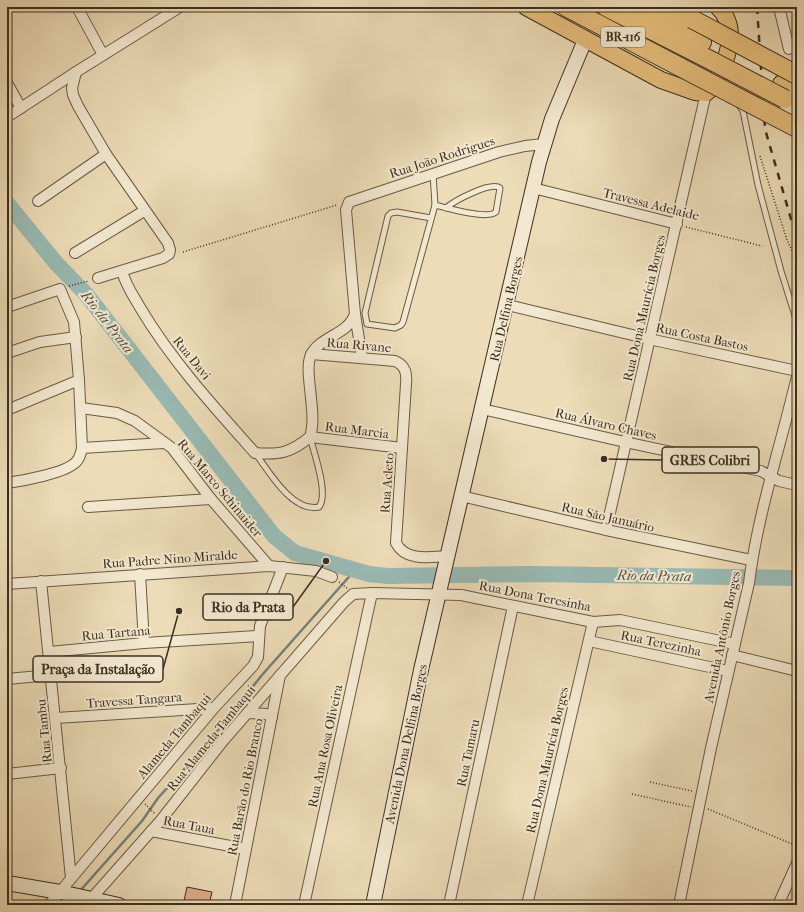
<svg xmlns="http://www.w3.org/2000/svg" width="804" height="912" font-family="'IM FELL French Canon',serif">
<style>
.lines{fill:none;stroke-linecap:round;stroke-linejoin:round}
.stream{stroke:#748278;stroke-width:2.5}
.river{stroke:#99bab4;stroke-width:16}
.building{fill:#deac88;stroke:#3d2e1f}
.lane-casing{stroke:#695a45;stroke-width:7}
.street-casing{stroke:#695a45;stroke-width:12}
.secondary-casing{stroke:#3d2e1f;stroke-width:16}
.primary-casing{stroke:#3d2e1f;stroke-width:18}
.highway-casing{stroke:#3d2e1f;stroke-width:20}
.path{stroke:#3d2e1f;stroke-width:1.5;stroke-dasharray:1 2;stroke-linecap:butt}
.lane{stroke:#f3e8d0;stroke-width:5}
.street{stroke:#f3e8d0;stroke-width:10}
.secondary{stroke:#f3e8d0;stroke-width:14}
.primary{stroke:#e6be7c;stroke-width:16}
.highway{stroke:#e6be7c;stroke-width:18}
.rail{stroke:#3d2e1f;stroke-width:2.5;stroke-dasharray:7 7;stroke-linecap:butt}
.highway-bridge-casing{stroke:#3d2e1f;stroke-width:20;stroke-linecap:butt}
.highway-bridge{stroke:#e6be7c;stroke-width:18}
.labels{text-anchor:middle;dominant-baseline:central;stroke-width:4;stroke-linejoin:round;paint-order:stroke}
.shield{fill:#f3e8d0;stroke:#746654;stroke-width:1}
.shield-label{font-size:12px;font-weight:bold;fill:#3d2e1f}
.street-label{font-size:13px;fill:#3d2e1f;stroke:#f3e8d0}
.water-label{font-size:14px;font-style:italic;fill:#545144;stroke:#f3e8d0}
.leader{fill:none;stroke:#3d2e1f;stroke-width:1.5}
.callout-dot{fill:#3d2e1f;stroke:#f3e8d0;stroke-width:1.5}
.callout{fill:#f3e8d0;stroke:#3d2e1f;stroke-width:1.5}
.callout-label{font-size:14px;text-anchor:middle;font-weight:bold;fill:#3d2e1f}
</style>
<rect width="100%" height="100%" fill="#ecdcb7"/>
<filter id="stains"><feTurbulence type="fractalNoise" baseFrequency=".005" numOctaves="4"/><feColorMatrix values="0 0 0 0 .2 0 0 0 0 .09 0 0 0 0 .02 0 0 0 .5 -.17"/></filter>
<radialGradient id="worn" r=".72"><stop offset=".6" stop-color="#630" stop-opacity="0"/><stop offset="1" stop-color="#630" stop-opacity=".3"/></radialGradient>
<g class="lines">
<g class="stream">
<polyline points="79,892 142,821 158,798 206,745 262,675 355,570"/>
<polyline points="69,905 74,899"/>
</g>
<polyline class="river" points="7,203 56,263 86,294 274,536 295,553 369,574 388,576 532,574 797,578"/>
</g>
<polygon class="building" points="187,887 212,892 209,905 183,905"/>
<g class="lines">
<g class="lane-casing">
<g id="lane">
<polyline points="739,105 743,111 758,185 781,271 797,322"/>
<path d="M435,205C447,208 487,220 496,212L500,188C491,181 454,201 446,208"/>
<polyline points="431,218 397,212 391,213 388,216 365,313 367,324 395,328 401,325 403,322 435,205 433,174"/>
<path d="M256,454C269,472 293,513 319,507C329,494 314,453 310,437"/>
</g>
</g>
<g class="street-casing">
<g id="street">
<polyline points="77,7 103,55"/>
<polyline points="779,7 789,49"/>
<polyline points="76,72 72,88 73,95 78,106 106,154 168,243 170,250 169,254 163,258 98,278"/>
<polyline points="7,83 21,108"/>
<polyline points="7,117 76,72 180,7"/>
<polyline points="533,188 677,224"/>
<polyline points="38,201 106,154"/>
<polyline points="75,253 144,211"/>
<path d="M122,271C126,286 133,295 141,309C172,361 214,407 255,453C280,455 290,453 310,437C318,413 303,371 311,355C320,336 348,335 355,314"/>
<polyline points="508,305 649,339 797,371"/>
<path d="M7,307L60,289L74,322L79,380L82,448C81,453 80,458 76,462C66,473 22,481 7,483"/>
<polyline points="7,353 40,342 76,337"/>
<path d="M311,354L395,361C406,366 407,374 406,384L396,543C406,562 430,557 448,556"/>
<polyline points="362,358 355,314 346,210 349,202 499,152 525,146 544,144"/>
<polyline points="81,408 117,413 135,421 172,448 211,499 269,566"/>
<polyline points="482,409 625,442 761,471 779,481 797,485"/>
<polyline points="7,410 79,380"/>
<polyline points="310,437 402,448"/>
<polyline points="82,448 164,443"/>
<polyline points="461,496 606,530 751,560"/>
<polyline points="88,507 211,499"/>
<polyline points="606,530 706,93"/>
<polyline points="140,574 144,643"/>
<polyline points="41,581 71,878"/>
<polyline points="7,584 269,566 316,571 332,577"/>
<polyline points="589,641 728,671"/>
<polyline points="49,652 144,643 258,636"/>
<polyline points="732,655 797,671"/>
<polyline points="7,679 51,675"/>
<polyline points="248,713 266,714 272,717"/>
<polyline points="56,718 214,708"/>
<polyline points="7,774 61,768"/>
<polyline points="151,831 246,849"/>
<polyline points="91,899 161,820 223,741 344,602 353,594 372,593 461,595 593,622 620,620 735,644"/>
<polyline points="49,905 214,708 253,666 258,657 260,626 283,567"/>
<polyline points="235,905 280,675"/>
<polyline points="304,905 372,593"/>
<polyline points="449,905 513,606"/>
<polyline points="527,905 593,622"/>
<path d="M679,905L711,748L749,583C758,512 781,445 797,376"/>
<polyline points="778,905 797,863"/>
</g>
</g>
<g class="secondary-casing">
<g id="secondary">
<polyline points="7,883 60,892 119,905"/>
<polyline points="373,905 421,670 539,162 552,119 585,40"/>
</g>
</g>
<g class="primary-casing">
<path id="primary" d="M526,7L661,80L695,92L706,93L713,87C726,63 741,29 718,7"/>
</g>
<g class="highway-casing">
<g id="highway">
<polyline points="566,7 680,67"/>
<polyline points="606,7 714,62"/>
<polyline points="635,7 702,42"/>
<polyline points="668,7 692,19"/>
<polyline points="782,84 797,92"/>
</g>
</g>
<g class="path">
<polyline points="760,156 787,240 797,262"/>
<polyline points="686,227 762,246"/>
<polyline points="183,252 337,205"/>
<polyline points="69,286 89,281"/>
<polyline points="339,582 347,588"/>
<polyline points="650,782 692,791"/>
<polyline points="632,794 691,807"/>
<polyline points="145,804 155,814"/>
<polyline points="708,809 797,846"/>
</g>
<use href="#lane" class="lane"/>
<use href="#street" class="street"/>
<use href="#secondary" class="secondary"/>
<use href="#primary" class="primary"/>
<use href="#highway" class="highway"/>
<polyline class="rail" points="757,7 765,129 791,219 797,232"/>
<g class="highway-bridge-casing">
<g id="highway-bridge">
<polyline points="692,19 797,75"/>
<polyline points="714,62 785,99"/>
<polyline points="680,67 797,128"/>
</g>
</g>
<use href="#highway-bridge" class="highway-bridge"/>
</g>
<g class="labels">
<rect class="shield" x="601" y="27" width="44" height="20" rx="3"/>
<g class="shield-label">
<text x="623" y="37">BR-116</text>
</g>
<g class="street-label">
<text transform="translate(442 157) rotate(-18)">Rua João Rodrigues</text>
<text transform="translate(651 204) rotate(14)">Travessa Adelaide</text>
<text transform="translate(644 308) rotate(-77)">Rua Dona Maurícia Borges</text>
<text transform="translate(506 309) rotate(-77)">Rua Delfina Borges</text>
<text transform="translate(702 337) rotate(12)">Rua Costa Bastos</text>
<text transform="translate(359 345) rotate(5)">Rua Rivane</text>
<text transform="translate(192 358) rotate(51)">Rua Davi</text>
<text transform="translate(606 424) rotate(13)">Rua Álvaro Chaves</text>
<text transform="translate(357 430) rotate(7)">Rua Marcia</text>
<text transform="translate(387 483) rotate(-86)">Rua Acleto</text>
<text transform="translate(220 488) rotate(50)">Rua Marco Schinaider</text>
<text transform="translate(608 517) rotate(13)">Rua Sāo Januário</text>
<text transform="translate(170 559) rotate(-4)">Rua Padre Nino Miralde</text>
<text transform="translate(535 596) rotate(11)">Rua Dona Teresinha</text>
<text transform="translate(116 633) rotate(-5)">Rua Tartana</text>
<text transform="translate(722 637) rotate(-78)">Avenida Antônio Borges</text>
<text transform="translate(661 643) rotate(12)">Rua Terezinha</text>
<text transform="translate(134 700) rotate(-4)">Travessa Tangara</text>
<text transform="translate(44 731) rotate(-96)">Rua Tambu</text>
<text transform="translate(174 736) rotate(-50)">Alameda Tambaqui</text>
<text transform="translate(211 738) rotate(-51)">Rua Alameda Tambaqui</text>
<text transform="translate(406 744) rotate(-78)">Avenida Dona Delfina Borges</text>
<text transform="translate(325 746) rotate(-78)">Rua Ana Rosa Oliveira</text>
<text transform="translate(468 753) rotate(-78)">Rua Tamaru</text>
<text transform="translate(547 760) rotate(-77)">Rua Dona Maurícia Borges</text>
<text transform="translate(245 787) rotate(-79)">Rua Barão do Rio Branco</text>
<text transform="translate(189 825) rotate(11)">Rua Taua</text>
</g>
<g class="water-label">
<text transform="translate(107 322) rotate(52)">Rio da Prata</text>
<text transform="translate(654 576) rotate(1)">Rio da Prata</text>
</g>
</g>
<path class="leader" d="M604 459L662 460M326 561L293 607M179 611L163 669"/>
<g class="callout-dot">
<circle cx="604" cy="459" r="4"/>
<circle cx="326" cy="561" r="4"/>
<circle cx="179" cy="611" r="4"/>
</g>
<g class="callout">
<rect x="662" y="447" width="97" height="26" rx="4"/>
<rect x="203" y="594" width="90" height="26" rx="4"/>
<rect x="33" y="656" width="130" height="26" rx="4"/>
</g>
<g class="callout-label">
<text x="710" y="465">GRES Colibri</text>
<text x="248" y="612">Rio da Prata</text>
<text x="98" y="674">Praça da Instalação</text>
</g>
<rect width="804" height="912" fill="none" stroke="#ecdcb7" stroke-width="24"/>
<rect x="8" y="8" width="788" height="896" fill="none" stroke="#3d2e1f" stroke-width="2"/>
<rect x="12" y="12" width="780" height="888" fill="none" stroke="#3d2e1f"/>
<rect width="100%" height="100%" filter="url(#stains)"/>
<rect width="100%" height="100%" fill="url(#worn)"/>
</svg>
